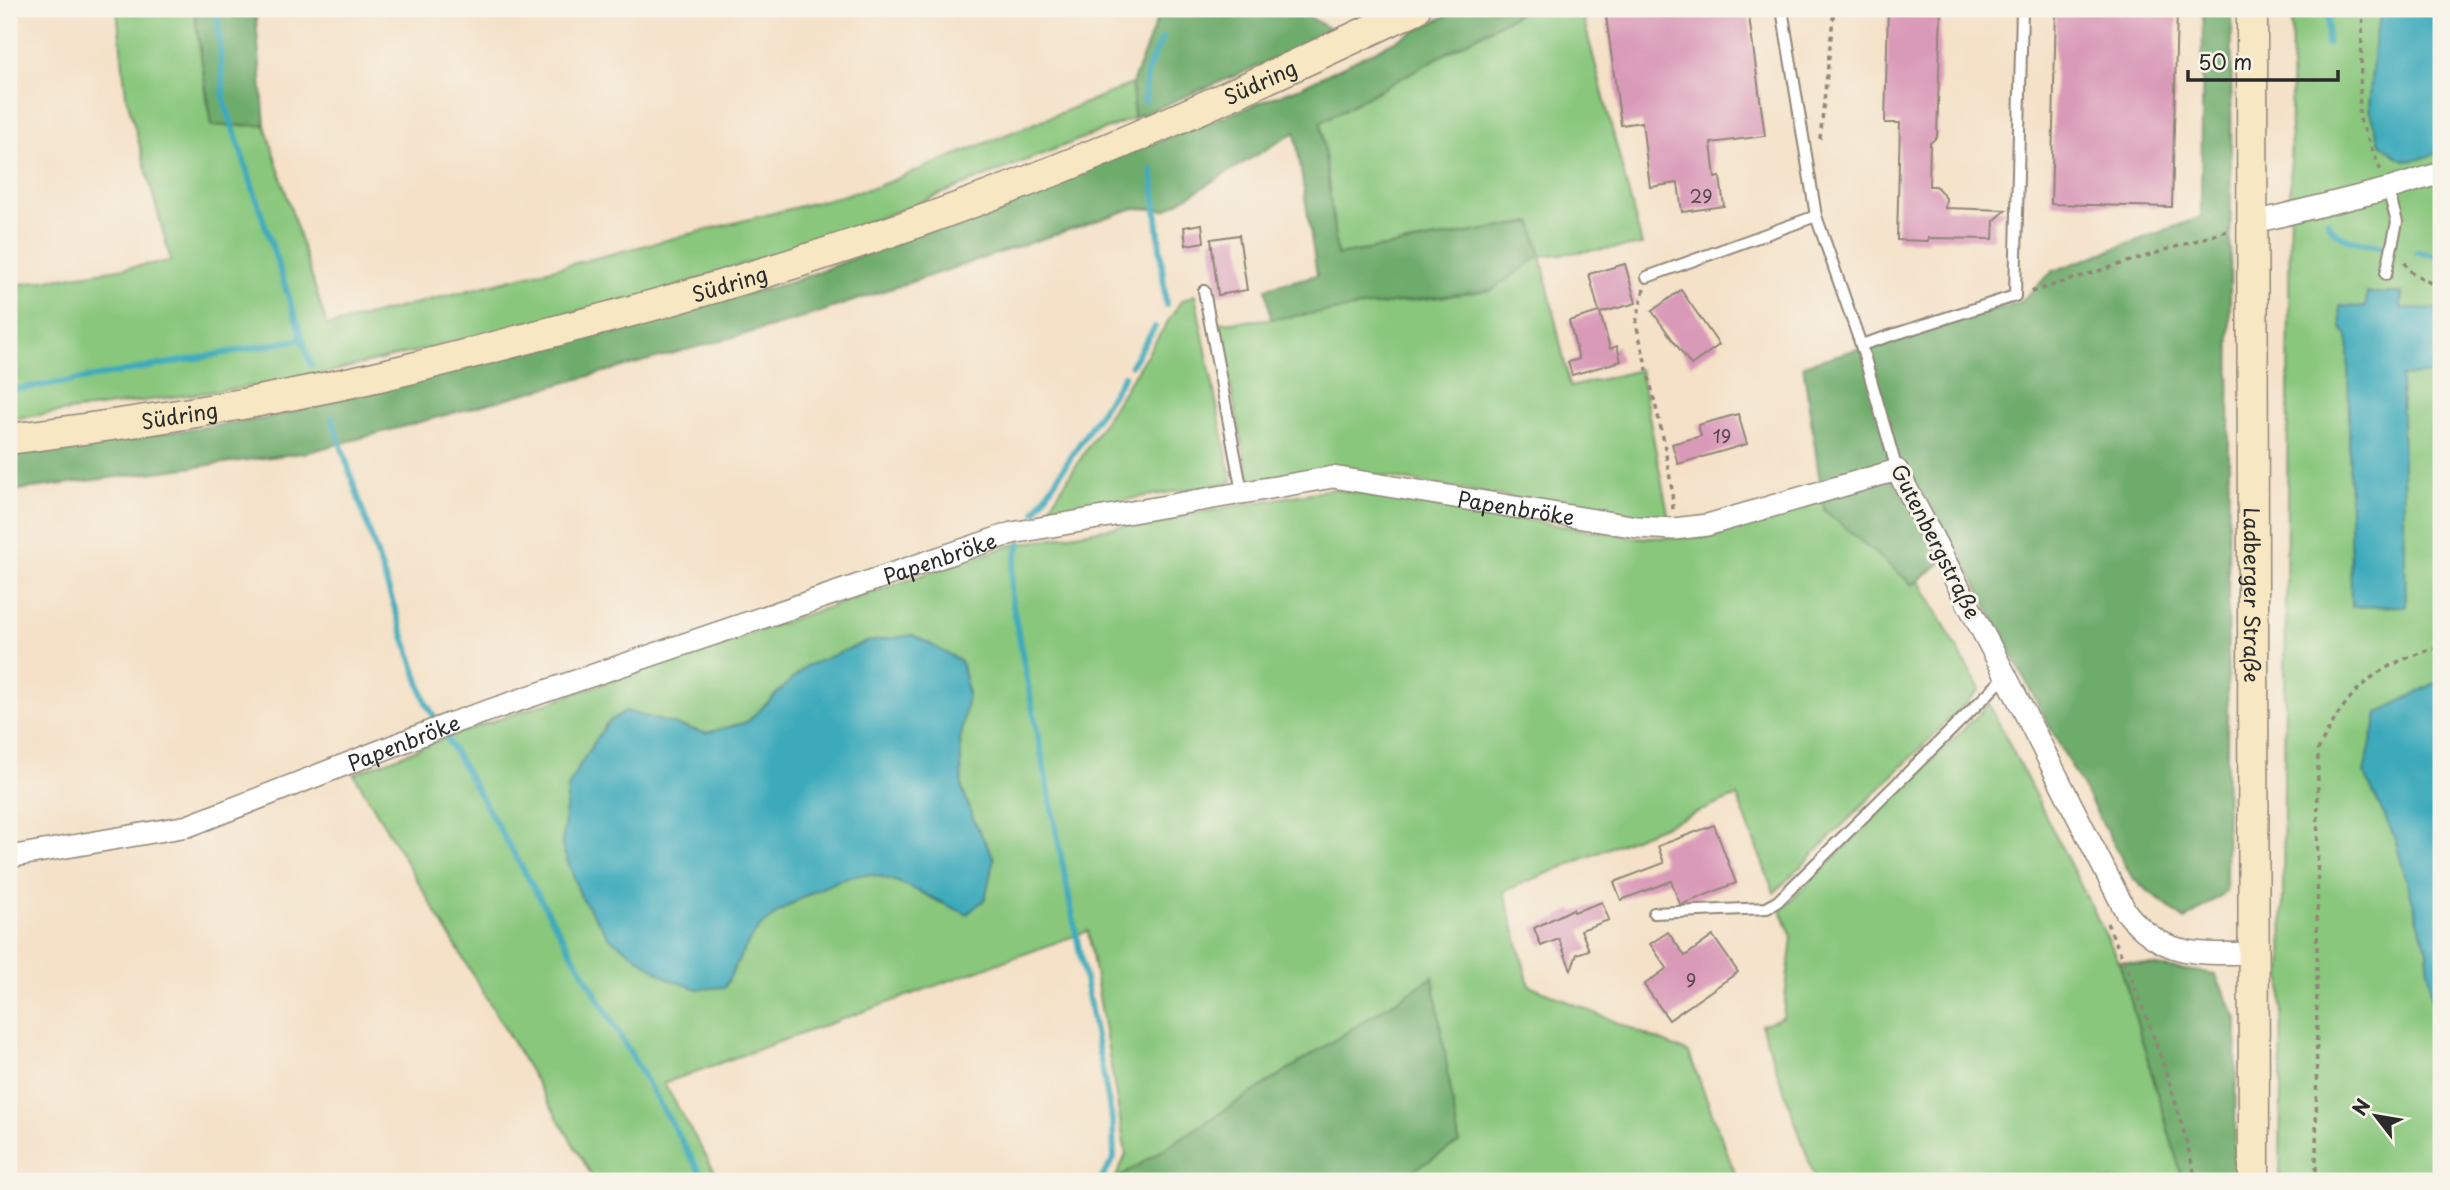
<svg xmlns="http://www.w3.org/2000/svg" width="2450" height="1190" font-family="'Playpen Sans',sans-serif">
<style>
.green{fill:#89c77d;stroke:#5a7954;stroke-width:2;fill-rule:evenodd}
.forest{fill:#6eac6c;stroke:#4c6c4c;stroke-width:2}
.water{fill:#3caabb;stroke:#346a73;stroke-width:2}
.lines{fill:none;stroke-linecap:round;stroke-linejoin:round}
.stream{stroke:#3caabb;stroke-width:6}
.building{fill:#d99ab8}
.lane-casing{stroke:#908679;stroke-width:14}
.street-casing{stroke:#908679;stroke-width:24}
.secondary-casing{stroke:#908679;stroke-width:33}
.path{stroke:#908679;stroke-width:3.5;stroke-dasharray:5 5;stroke-linecap:butt}
.lane{stroke:#fff;stroke-width:10}
.street{stroke:#fff;stroke-width:21}
.secondary{stroke:#f7e8c3;stroke-width:30}
.labels{text-anchor:middle;dominant-baseline:central;stroke-width:6;stroke-linejoin:round;paint-order:stroke}
.number-label{font-size:18px;fill:#56474e}
.street-label{font-size:21px;fill:#2b2b2b;stroke:#f7f3e8}
</style>
<rect width="100%" height="100%" fill="#f7f3e8"/>
<filter id="ink" filterUnits="userSpaceOnUse"><feTurbulence type="fractalNoise" baseFrequency=".0143" numOctaves="2"/><feDisplacementMap in="SourceGraphic" scale="14" xChannelSelector="R" yChannelSelector="G"/><feConvolveMatrix kernelMatrix="1 2 1 2 8 2 1 2 1" color-interpolation-filters="sRGB"/></filter>
<filter id="wash" filterUnits="userSpaceOnUse"><feTurbulence type="fractalNoise" baseFrequency=".00686" numOctaves="4" result="noise"/><feDisplacementMap in="SourceGraphic" scale="28" xChannelSelector="R" yChannelSelector="G"/><feGaussianBlur stdDeviation="1.57" result="paint"/><feColorMatrix in="noise" values="0 0 0 0 0 0 0 0 0 0 0 0 0 0 0 0 0 1.4 0 .05"/><feComposite in="paint" operator="in"/></filter>
<g filter="url(#wash)">
<rect width="100%" height="100%" fill="#f4e1c7"/>
<g class="green">
<polygon points="117,9 194,9 211,126 265,125 327,326 876,187 1132,84 1134,118 882,217 657,293 292,381 9,419 9,286 171,261 126,95"/>
<polygon points="1526,9 1581,9 1642,245 1541,256 1570,387 1640,370 1670,524 1333,468 1250,482 1218,323 1271,319 1492,290 1531,222 1337,255 1321,122"/>
<polygon points="2292,9 2441,9 2441,1181 2280,1181"/>
<polygon points="1195,295 1232,482 1046,513 1181,301"/>
<path d="M1333,489L1636,538L1710,537L1823,500L1825,510L1913,585L1919,580L1980,689L1774,893L1737,796L1504,891L1529,985L1689,1053L1738,1181H1395L1459,1142L1432,978L1114,1181L1126,1155L1088,931L664,1083L720,1181H595L354,774L458,733L1008,546ZM913,635L961,661L968,695L960,741L962,788L974,821L943,904C924,894 888,873 867,874C838,876 771,910 754,934C742,950 734,969 725,986L625,711L706,733L747,722L806,666Z"/>
<polygon points="1989,704 2119,961 2183,1181 1816,1181 1761,1025 1783,1017 1792,937 1781,910"/>
</g>
<g class="forest">
<polygon points="194,9 255,9 265,125 212,126"/>
<polygon points="1161,9 1296,9 1337,33 1134,118 1132,84"/>
<polygon points="1460,9 1526,9 1321,122 1337,255 1532,222 1541,255 1492,290 1271,319 1266,288 1317,275 1295,132 1165,210 1135,208 793,321 309,452 9,491 9,455 268,418 789,283 1303,86"/>
<polygon points="2203,9 2232,9 2226,892 2185,920 2133,879 2047,722 1958,549 1913,585 1824,510 1803,365 2020,302 2053,271 2201,217"/>
<polygon points="2119,961 2215,974 2237,1019 2234,1181 2183,1181"/>
<polygon points="1433,977 1459,1143 1395,1181 1114,1181"/>
</g>
<g class="water">
<path d="M2382,9H2441V153C2426,155 2412,166 2398,157C2392,153 2387,147 2380,143L2369,109L2374,42Z"/>
<polygon points="2367,293 2402,293 2401,308 2439,309 2441,374 2401,376 2406,606 2351,607 2348,336 2341,328 2340,306 2366,307"/>
<path d="M913,635L961,661L968,695L960,741L962,788L974,821L994,858L985,899L967,914C935,901 906,881 872,875C845,870 769,912 754,934C742,950 734,969 725,987L698,989L668,979L609,937L581,897L562,846L568,788L579,766L607,723L625,711L706,733L747,722L806,666L866,642Z"/>
<polygon points="2435,683 2441,683 2441,1178 2439,1176 2435,1037 2427,951 2394,836 2364,773 2378,713"/>
</g>
<g class="lines">
<g class="stream">
<polyline points="217,9 224,100 311,365"/>
<polyline points="2327,44 2329,9"/>
<path d="M1145,101C1144,74 1150,61 1163,38"/>
<polyline points="1152,169 1166,305"/>
<path d="M2327,221C2336,242 2364,242 2384,247"/>
<polyline points="2417,252 2441,256"/>
<polyline points="1131,365 1155,327"/>
<polyline points="9,390 66,382 302,339"/>
<polyline points="332,418 426,703 705,1181"/>
<polyline points="1035,512 1124,376"/>
<polyline points="1020,543 1012,570 1011,596 1113,1125 1114,1158 1100,1181"/>
</g>
</g>
<g id="blocks">
<g class="building">
<polygon points="1605,9 1748,9 1765,136 1711,143 1715,178 1720,177 1724,206 1682,212 1678,183 1650,187 1642,122 1621,125"/>
<polygon points="1888,9 1941,9 1937,137 1930,143 1929,186 1936,186 1946,198 1945,208 2006,210 1994,221 1993,239 1928,238 1928,241 1897,240 1900,123 1885,123"/>
<polygon points="2056,9 2177,9 2172,207 2051,204"/>
<polygon points="1202,224 1204,242 1186,245 1184,227"/>
<polygon points="1239,235 1247,290 1218,295 1211,239"/>
<polygon points="1625,264 1636,303 1600,313 1610,349 1617,346 1621,361 1572,375 1568,362 1579,359 1569,321 1599,312 1589,274"/>
<polygon points="1681,290 1719,345 1691,365 1652,311"/>
<polygon points="1738,414 1747,444 1678,464 1672,444 1701,436 1698,425"/>
<polygon points="1714,825 1736,883 1683,904 1680,904 1671,881 1621,900 1614,882 1664,863 1658,846"/>
<polygon points="1602,902 1609,920 1581,930 1589,950 1577,954 1571,970 1559,939 1541,946 1534,928 1573,909 1574,912"/>
<polygon points="1668,932 1685,956 1713,936 1738,972 1669,1020 1644,985 1667,968 1650,944"/>
</g>
</g>
</g>
<g filter="url(#ink)">
<use href="#blocks" fill-opacity="0" stroke="#908679" stroke-width="2"/>
<g class="lines">
<g class="lane-casing">
<g id="lane">
<polyline points="1782,9 1816,216 1861,345 1897,470"/>
<polyline points="2386,274 2397,222 2388,189"/>
<polyline points="1647,277 1816,216"/>
<polyline points="1204,291 1242,492"/>
<polyline points="1861,345 2015,296 2022,9"/>
<polyline points="1654,913 1767,908 1778,901 2006,676"/>
</g>
</g>
<g class="street-casing">
<g id="street">
<polyline points="2251,223 2388,189 2441,173"/>
<path id="s1" d="M9,857L188,826L449,724L1012,533L1333,477L1637,527L1674,529L1707,525L1897,470L2006,676L2126,912C2163,958 2199,954 2254,953"/>
</g>
</g>
<g class="secondary-casing">
<g id="secondary">
<path id="s2" d="M2252,9L2254,1181"/>
<path id="s3" d="M9,439C109,426 210,412 309,391C387,376 464,355 540,335C715,291 889,237 1056,170C1178,121 1296,65 1415,9"/>
</g>
</g>
<g class="path">
<polyline points="2363,9 2359,117 2381,171"/>
<polyline points="1820,139 1834,9"/>
<polyline points="2405,262 2408,270 2441,289"/>
<polyline points="1644,289 1636,323 1663,437 1672,490 1673,511"/>
<polyline points="2031,292 2227,231"/>
<path d="M2107,923C2145,1006 2176,1092 2196,1181"/>
<path d="M2316,1181L2318,750C2349,688 2374,665 2441,647"/>
</g>
<use href="#lane" class="lane"/>
<use href="#street" class="street"/>
<use href="#secondary" class="secondary"/>
</g>
</g>
<g class="labels">
<g class="number-label">
<text x="1701" y="195">29</text>
<text x="1722" y="435">19</text>
<text x="1691" y="979">9</text>
</g>
<g class="street-label">
<text stroke="none"><textPath href="#s3" startOffset="1306">Südring</textPath></text>
<text stroke="none"><textPath href="#s3" startOffset="738">Südring</textPath></text>
<text stroke="none"><textPath href="#s3" startOffset="172">Südring</textPath></text>
<text stroke="none"><textPath href="#s1" startOffset="1568">Papenbröke</textPath></text>
<text transform="translate(1937 541) rotate(63)">Gutenbergstraße</text>
<text stroke="none"><textPath href="#s1" startOffset="980">Papenbröke</textPath></text>
<text stroke="none"><textPath href="#s2" startOffset="586">Ladberger Straße</textPath></text>
<text stroke="none"><textPath href="#s1" startOffset="413">Papenbröke</textPath></text>
</g>
</g>
<rect width="2450" height="1190" fill="none" stroke="#f7f3e8" stroke-width="35"/>
<g transform="translate(2376 1116) rotate(301)" stroke="#f7f3e8" stroke-width="5" paint-order="stroke">
<path d="M0-5L12 26L0 18L-12 26Z" fill="#2b2b2b"/>
<text y="-10" font-size="19" font-weight="bold" text-anchor="middle" fill="#2b2b2b">N</text>
</g>
<path d="M2188 70v10h150v-10" fill="none" stroke="#2b2b2b" stroke-width="3.5"/>
<text x="2198" y="70" font-size="21" fill="#2b2b2b" stroke="#f7f3e8" stroke-width="5" paint-order="stroke">50 m</text>
</svg>
